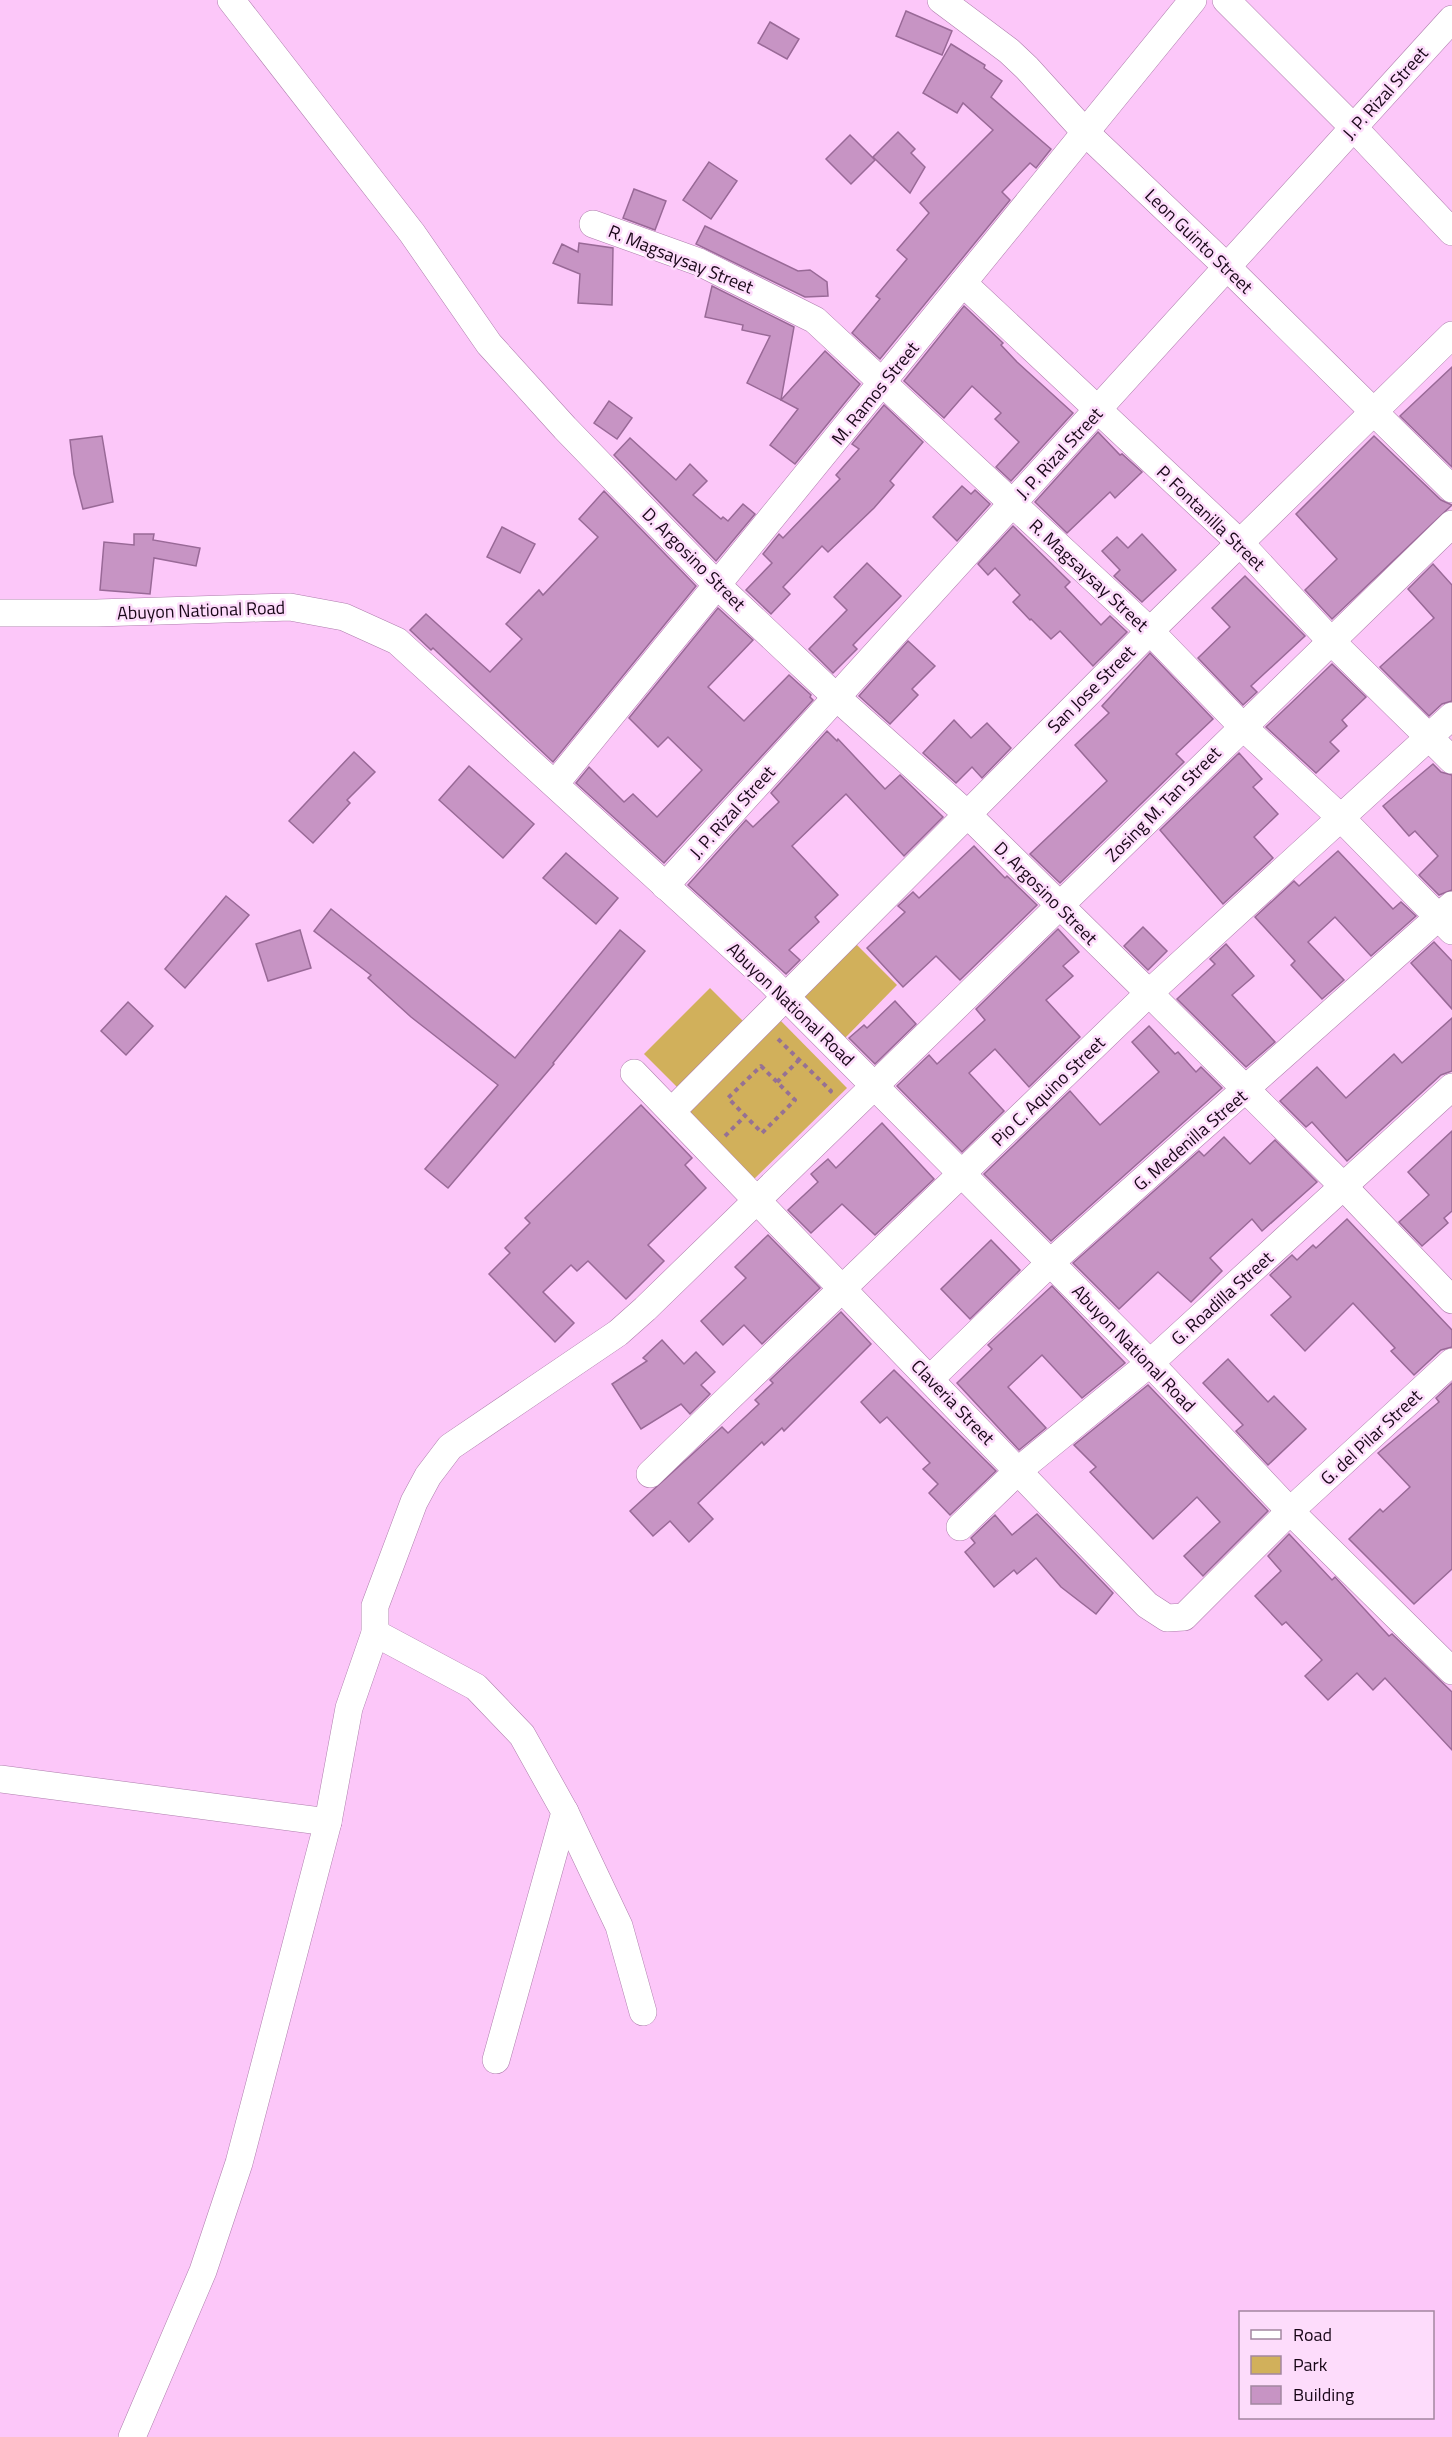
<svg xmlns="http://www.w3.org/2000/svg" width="1452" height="2437" font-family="'Titillium Web',sans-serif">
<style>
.green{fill:#d1b05b}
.building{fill:#c794c4;stroke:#996997;stroke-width:1.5}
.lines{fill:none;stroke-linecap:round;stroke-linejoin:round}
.minor-casing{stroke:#ae7dac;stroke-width:28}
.path{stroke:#967194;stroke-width:4;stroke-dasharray:4.5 4.5;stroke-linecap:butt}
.minor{stroke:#fff;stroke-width:27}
.labels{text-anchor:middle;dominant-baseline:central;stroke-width:5;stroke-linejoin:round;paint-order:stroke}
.street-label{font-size:18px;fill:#190718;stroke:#fddcfb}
</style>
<rect width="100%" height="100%" fill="#fcc7f9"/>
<g class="green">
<polygon points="851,939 897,985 845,1038 798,991"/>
<polygon points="710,988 744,1022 678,1088 644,1054"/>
<polygon points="778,1018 847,1088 751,1182 682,1113"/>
</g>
<g class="building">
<polygon points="906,11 952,31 942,55 896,36"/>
<polygon points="770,22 799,39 787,59 758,43"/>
<polygon points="951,44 985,65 984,68 1002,81 991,97 1051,149 1036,168 1030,163 1002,192 1010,200 880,359 852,333 880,299 876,296 907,259 897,250 929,213 920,203 993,130 963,103 957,113 923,93"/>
<polygon points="898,132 915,149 911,153 925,167 910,193 873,157"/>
<polygon points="850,135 875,160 851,184 826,159"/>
<polygon points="709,162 737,181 711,219 683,200"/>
<polygon points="634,189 666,201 655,230 623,218"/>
<polygon points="705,226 798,271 810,270 827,282 828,296 805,297 696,244"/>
<polygon points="579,243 613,248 612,305 578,303 580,274 553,263 562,244 578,252"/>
<polygon points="712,286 794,327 781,400 747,383 770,336 742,330 743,325 705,317"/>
<polygon points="964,306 1003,343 1001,345 1017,362 1073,413 1011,481 996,467 1019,442 995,419 1001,413 972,386 944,418 904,381"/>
<polygon points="825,351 860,384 795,464 770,445 798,409 781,400"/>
<polygon points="1452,367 1452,467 1400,416"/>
<polygon points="609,401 632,418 617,439 594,423"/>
<polygon points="884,405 923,442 890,481 894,485 874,508 828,552 822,546 783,587 790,594 771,614 746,590 772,563 763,554 779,534 783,538 840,479 836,475 859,449 852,444"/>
<polygon points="1098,432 1120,455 1122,454 1142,472 1115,498 1110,492 1067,533 1035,502"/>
<polygon points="102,436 113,502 83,509 74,474 70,440"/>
<polygon points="1374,436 1441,500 1452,505 1332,619 1305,590 1337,559 1296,514"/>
<polygon points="630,438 676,480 690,464 707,481 693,495 721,519 723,517 728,521 743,504 755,514 716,561 614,455"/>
<polygon points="962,486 971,494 975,490 990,504 957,541 933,517"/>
<polygon points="604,491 696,586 553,762 433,648 431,650 410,630 426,614 490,672 522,639 506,624 539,590 543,595 598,537 579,519"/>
<polygon points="1013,526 1070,582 1065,587 1101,625 1110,616 1127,632 1093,666 1060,631 1051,639 1031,619 1030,620 1013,602 1020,595 995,568 988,575 978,564"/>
<polygon points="502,527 535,544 520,573 487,557"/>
<polygon points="134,534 154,534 153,540 200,548 196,566 154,558 150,594 100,590 104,542 134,545"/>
<polygon points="1142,534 1176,570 1142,602 1114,576 1120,570 1102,551 1117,537 1128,548"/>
<polygon points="867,563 901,596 853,645 857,649 833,673 809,649 847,610 834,597"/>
<polygon points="1433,564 1452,585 1452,701 1442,704 1429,716 1380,667 1434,618 1408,589"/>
<polygon points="1245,576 1305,636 1251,686 1257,692 1243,705 1198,658 1230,627 1212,608"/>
<polygon points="718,608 753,640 708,687 744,721 789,675 811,695 810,697 813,700 664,863 576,783 589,767 624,802 633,794 657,817 702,770 668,737 658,747 629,718"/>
<polygon points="908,641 935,666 912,689 918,695 890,724 859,696"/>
<polygon points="1150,653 1213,719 1176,754 1184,762 1060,883 1030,854 1107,781 1075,745 1109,713 1102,706"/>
<polygon points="1332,664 1366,697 1342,720 1347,726 1330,742 1339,751 1316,773 1266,727"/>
<polygon points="954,720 971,738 987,723 1011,748 982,778 972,767 956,783 923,753"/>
<polygon points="827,731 837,741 838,739 885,789 900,775 943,817 904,856 846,794 792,846 838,895 815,917 819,922 789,950 800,960 786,974 688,885 746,820 753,827 779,802 771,793"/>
<polygon points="354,752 375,772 347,800 350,803 313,843 289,821"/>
<polygon points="1239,753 1262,779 1253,787 1278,814 1254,837 1273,858 1223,904 1160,830"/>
<polygon points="1433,764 1441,772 1452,775 1452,890 1439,895 1419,875 1438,856 1415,831 1409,836 1383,806"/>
<polygon points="469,766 534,824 503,858 439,800"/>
<polygon points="974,846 1005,878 1007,876 1037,905 960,980 936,956 903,987 867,948 905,912 898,906 913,892 919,898"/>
<polygon points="1338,851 1393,909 1401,902 1416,916 1371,956 1335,917 1308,942 1344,980 1322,999 1291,965 1295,961 1255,917 1294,881 1299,886"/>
<polygon points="566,853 618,898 596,924 543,878"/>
<polygon points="226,896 249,915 185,988 165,969"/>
<polygon points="331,909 515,1058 620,930 645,951 553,1063 554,1064 448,1188 425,1169 498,1085 411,1017 368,978 371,975 314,931"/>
<polygon points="1143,927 1167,951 1148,970 1124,946"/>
<polygon points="1058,929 1079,952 1063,966 1073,976 1046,1000 1080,1037 1029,1087 995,1049 969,1073 1004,1111 962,1152 897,1086 929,1055 937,1064 985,1020 976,1009"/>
<polygon points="300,930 311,968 268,981 256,944"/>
<polygon points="1434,942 1452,961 1452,1009 1411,963"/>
<polygon points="1226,944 1254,976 1232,995 1275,1042 1246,1067 1177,999 1215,964 1210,959"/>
<polygon points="895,1001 916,1024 875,1064 849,1038 864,1025 867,1028"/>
<polygon points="128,1002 153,1026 126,1055 101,1031"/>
<polygon points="1452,1018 1452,1071 1441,1075 1347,1161 1312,1122 1306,1127 1280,1101 1317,1067 1346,1098 1394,1054 1402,1063"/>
<polygon points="1149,1026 1175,1054 1178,1052 1196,1072 1201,1067 1222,1088 1051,1241 984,1174 1070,1091 1100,1125 1159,1072 1132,1042"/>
<polygon points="641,1105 692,1158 685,1165 706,1188 648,1245 664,1261 626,1299 588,1261 577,1271 571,1265 543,1292 574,1323 555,1342 489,1274 510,1253 505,1248 530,1223 525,1218"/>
<polygon points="882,1123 934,1179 875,1235 842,1204 811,1233 788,1210 818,1182 811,1174 828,1159 836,1168"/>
<polygon points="1452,1131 1452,1211 1444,1218 1448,1223 1422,1246 1399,1222 1429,1195 1408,1172"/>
<polygon points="1224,1137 1250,1164 1275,1140 1317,1182 1262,1231 1252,1219 1210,1258 1222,1271 1191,1302 1158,1272 1119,1309 1073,1263 1199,1151 1204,1156"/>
<polygon points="1347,1219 1452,1330 1452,1347 1441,1350 1414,1375 1391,1351 1395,1348 1353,1303 1305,1351 1271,1315 1291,1297 1270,1275 1292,1255 1297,1260 1313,1245 1316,1248"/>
<polygon points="768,1235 820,1288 762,1344 744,1325 723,1345 701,1321 746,1278 735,1267"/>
<polygon points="991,1240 1020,1270 970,1319 941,1289"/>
<polygon points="1052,1286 1125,1363 1082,1398 1042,1355 1008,1387 1046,1428 1019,1450 957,1383 992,1349 988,1345"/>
<polygon points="841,1312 871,1344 784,1431 782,1428 764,1445 762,1442 698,1503 713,1519 689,1542 670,1521 653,1536 630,1511 722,1427 728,1433 759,1404 755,1400 773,1383 770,1380"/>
<polygon points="662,1340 684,1364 696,1352 715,1372 701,1385 710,1394 690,1414 681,1404 641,1429 612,1384 647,1361 643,1358"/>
<polygon points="1228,1359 1268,1402 1274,1396 1306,1429 1268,1465 1236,1431 1243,1425 1203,1383"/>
<polygon points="894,1370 996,1471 950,1515 929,1493 938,1484 923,1469 930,1463 887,1417 880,1423 861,1402"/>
<polygon points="1452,1383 1452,1569 1414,1604 1349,1539 1380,1509 1383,1512 1410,1487 1378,1453 1439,1402 1436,1398"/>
<polygon points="1148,1385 1268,1511 1203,1576 1184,1556 1220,1522 1197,1497 1153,1539 1090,1472 1096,1467 1074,1445"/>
<polygon points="1037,1514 1113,1593 1096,1614 1061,1587 1036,1558 1017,1574 1014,1570 994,1587 965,1552 975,1543 971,1538 995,1515 1012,1535"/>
<polygon points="1289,1534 1332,1580 1335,1577 1389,1636 1392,1634 1452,1692 1452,1750 1385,1678 1373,1690 1357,1673 1328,1700 1305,1676 1322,1660 1286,1622 1282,1625 1255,1596 1281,1571 1268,1556"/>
</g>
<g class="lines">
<g class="minor-casing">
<g id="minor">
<polyline points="231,0 412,233 489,344 565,428 718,586 835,696 967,814 1149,993 1344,1187 1452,1300"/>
<polyline points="941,0 1009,51 1027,68 1086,133 1227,267 1452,489"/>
<polyline points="1226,0 1354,128 1452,232"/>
<polyline points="593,224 699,262 815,320 1150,631 1242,726 1340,817 1452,931"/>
<polyline points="963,283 1240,543 1331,641 1452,760"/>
<polyline points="0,613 97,613 290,607 344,617 397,641 769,980 1150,1363 1290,1511 1452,1671"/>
<polyline points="555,784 1193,0"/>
<polyline points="665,886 1452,19"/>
<polyline points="634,1073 1147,1605 1167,1618 1184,1617 1290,1511 1452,1362"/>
<polyline points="672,1111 1150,631 1452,335"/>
<polyline points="931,1378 1051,1262 1452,905"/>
<polyline points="650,1474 1149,993 1452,716"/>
<polyline points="960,1527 1019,1470 1150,1363 1452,1087"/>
<polyline points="375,1633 476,1687 522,1735 565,1812 496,2060"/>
<polyline points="0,1779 328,1822"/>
<polyline points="565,1812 619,1926 643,2012"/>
<polyline points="132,2437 203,2271 239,2163 328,1822 349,1708 375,1633 375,1606 414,1502 428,1476 450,1447 618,1333 645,1309 1452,524"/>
</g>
</g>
<g class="path">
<polyline points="778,1039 831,1091 827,1095"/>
<polygon points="761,1066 795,1100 762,1133 728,1098"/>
<polyline points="777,1082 799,1060"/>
<polyline points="725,1136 745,1116"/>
</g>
<use href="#minor" class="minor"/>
</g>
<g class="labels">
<g class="street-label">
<text transform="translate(1385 93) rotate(-48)">J. P. Rizal Street</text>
<text transform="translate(1199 241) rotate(44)">Leon Guinto Street</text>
<text transform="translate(681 259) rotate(22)">R. Magsaysay Street</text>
<text transform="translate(875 393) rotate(-51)">M. Ramos Street</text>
<text transform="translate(1059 453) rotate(-47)">J. P. Rizal Street</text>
<text transform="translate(1211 518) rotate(44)">P. Fontanilla Street</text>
<text transform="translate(694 559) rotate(45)">D. Argosino Street</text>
<text transform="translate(1089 575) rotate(43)">R. Magsaysay Street</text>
<text transform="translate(201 610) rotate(-2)">Abuyon National Road</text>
<text transform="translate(1091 689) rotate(-45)">San Jose Street</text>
<text transform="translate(1163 804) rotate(-45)">Zosing M. Tan Street</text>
<text transform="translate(732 812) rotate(-48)">J. P. Rizal Street</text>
<text transform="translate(1046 893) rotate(45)">D. Argosino Street</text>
<text transform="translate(791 1004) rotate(44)">Abuyon National Road</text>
<text transform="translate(1048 1091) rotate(-44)">Pio C. Aquino Street</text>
<text transform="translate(1190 1140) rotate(-41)">G. Medenilla Street</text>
<text transform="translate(1222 1298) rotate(-42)">G. Roadilla Street</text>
<text transform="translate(1134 1348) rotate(46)">Abuyon National Road</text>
<text transform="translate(953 1402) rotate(46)">Claveria Street</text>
<text transform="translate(1371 1437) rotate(-43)">G. del Pilar Street</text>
</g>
</g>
<rect x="1239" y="2311" width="195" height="108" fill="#fddcfb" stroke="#a287a0" stroke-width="1.5"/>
<rect x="1251" y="2330" width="30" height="9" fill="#ffffff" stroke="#a287a0" stroke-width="1.5"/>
<text x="1293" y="2341" font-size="18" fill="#190718">Road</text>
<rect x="1251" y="2356" width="30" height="18" fill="#d1b05b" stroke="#a287a0" stroke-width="1.5"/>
<text x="1293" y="2371" font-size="18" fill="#190718">Park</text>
<rect x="1251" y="2386" width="30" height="18" fill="#c794c4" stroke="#a287a0" stroke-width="1.5"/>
<text x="1293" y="2401" font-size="18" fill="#190718">Building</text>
</svg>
